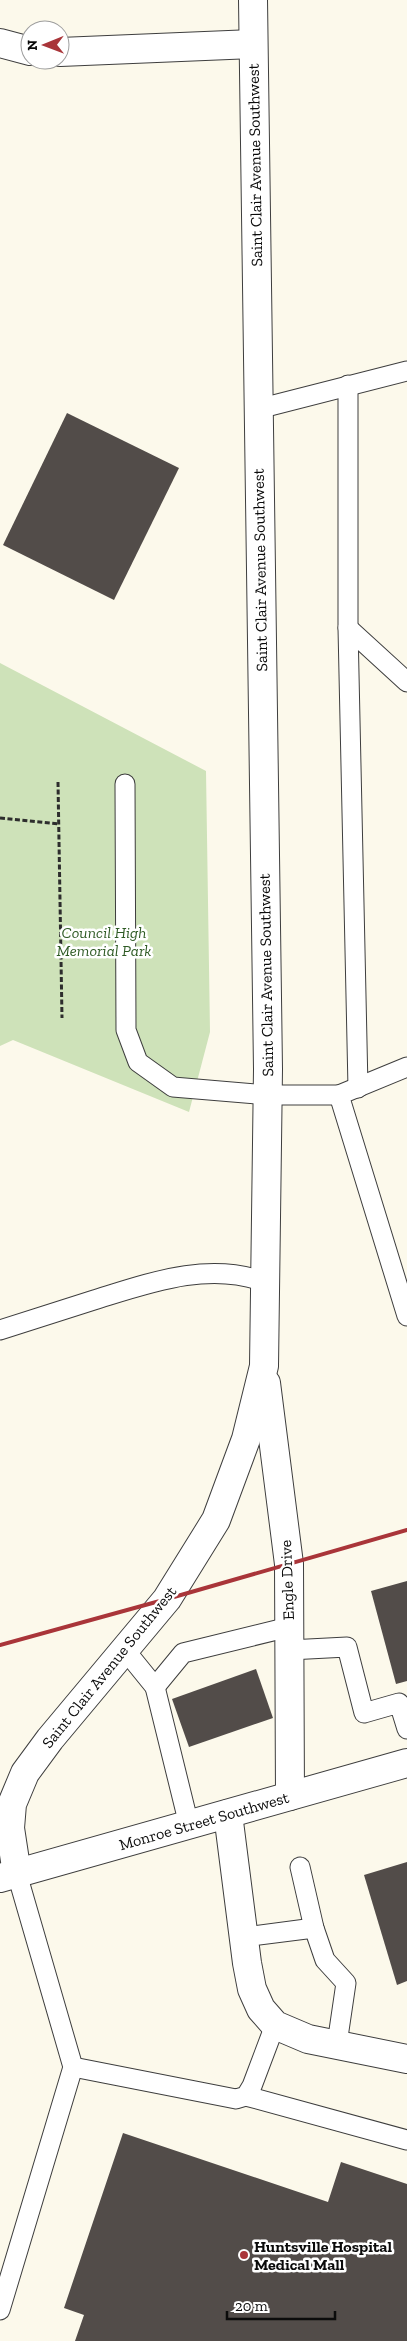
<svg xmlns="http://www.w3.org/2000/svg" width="407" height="2341" font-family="'Zilla Slab',serif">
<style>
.green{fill:#cee2b9}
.building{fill:#524c49}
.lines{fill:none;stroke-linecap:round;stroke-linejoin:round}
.service-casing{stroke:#3e3e3e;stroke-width:21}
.minor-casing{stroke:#3e3e3e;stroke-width:30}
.tertiary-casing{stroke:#3e3e3e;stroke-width:30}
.path{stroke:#2d2d2d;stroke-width:3;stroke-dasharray:5 2.5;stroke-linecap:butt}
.service{stroke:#fff;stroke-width:19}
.minor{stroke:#fff;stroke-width:28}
.tertiary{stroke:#fff;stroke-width:28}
.rail{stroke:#a93539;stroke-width:4}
.poi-dot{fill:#a93539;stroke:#fff;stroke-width:2}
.labels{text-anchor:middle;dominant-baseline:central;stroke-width:5;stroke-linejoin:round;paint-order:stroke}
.street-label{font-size:16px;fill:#0b0b0b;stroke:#fff}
.park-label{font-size:16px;font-style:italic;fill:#2e5a24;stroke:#fff}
.poi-label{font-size:16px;font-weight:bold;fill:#0b0b0b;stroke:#fff;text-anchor:start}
</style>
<rect width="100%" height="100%" fill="#fcf9eb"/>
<polygon class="green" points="0,663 206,771 210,1032 189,1112 13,1040 0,1046"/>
<g class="building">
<polygon points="67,413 179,468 114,600 3,545"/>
<polygon points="407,1581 407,1681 396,1684 371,1591"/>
<polygon points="256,1669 273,1718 189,1747 172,1699"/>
<polygon points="407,1862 407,1981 397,1985 364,1875"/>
<polygon points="123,2133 328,2202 341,2162 407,2184 407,2341 75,2341 84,2315 64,2308"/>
</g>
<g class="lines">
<g class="service-casing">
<g id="service">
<polyline points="258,409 407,371"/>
<polyline points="348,628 348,385"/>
<polyline points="125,784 126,1030 138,1062 173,1087 268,1095 339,1095"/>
<polyline points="407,1067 339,1095 407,1316"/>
<polyline points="358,1088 348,628 407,682"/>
<path d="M0,1330C31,1320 63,1310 94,1300C149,1283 208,1261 265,1282"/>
<polyline points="125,1650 155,1687 189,1825"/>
<polyline points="289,1650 347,1647 364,1713 399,1703 407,1729"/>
<polyline points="155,1687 183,1653 289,1627"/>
<polyline points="300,1867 314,1928 325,1960 346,1983 337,2044"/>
<polyline points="17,1874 73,2067 236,2099 246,2096 252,2086 275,2025"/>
<polyline points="244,1937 314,1928"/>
<polyline points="246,2096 407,2140"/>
<polyline points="0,2310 73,2067"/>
</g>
</g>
<g class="minor-casing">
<g id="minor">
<polyline points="0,43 30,51"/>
<polyline points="60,52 253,44"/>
<polyline points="228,1814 247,1963 252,1989 261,2009 275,2025 308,2039 407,2059"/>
</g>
</g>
<g class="tertiary-casing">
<g id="tertiary">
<polyline points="266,1383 289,1564 290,1796"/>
<polyline points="17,1874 10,1828 12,1804 25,1773 50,1739 167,1599 216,1520 246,1439 264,1366 268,1069 253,0"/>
<polyline points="0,1878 407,1763"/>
</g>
</g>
<g class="path">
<polyline points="58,782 62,1018"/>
<polyline points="0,818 59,824"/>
</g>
<use href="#service" class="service"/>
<use href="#minor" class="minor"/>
<use href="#tertiary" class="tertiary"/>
<polyline class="rail" points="0,1645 167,1599 407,1530"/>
</g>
<circle class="poi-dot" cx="244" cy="2255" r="5"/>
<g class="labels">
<g class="street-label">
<text transform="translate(255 165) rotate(-91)">Saint Clair Avenue Southwest</text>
<text transform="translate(260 570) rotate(-91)">Saint Clair Avenue Southwest</text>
<text transform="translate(266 975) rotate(-91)">Saint Clair Avenue Southwest</text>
<text transform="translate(287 1580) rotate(-92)">Engle Drive</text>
<text transform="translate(109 1667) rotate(-51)">Saint Clair Avenue Southwest</text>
<text transform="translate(204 1821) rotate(-16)">Monroe Street Southwest</text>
</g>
<g class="park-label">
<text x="104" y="932">Council High<tspan x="104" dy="18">Memorial Park</tspan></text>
</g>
<g class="poi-label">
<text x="254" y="2246">Huntsville Hospital<tspan x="254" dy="18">Medical Mall</tspan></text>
</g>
</g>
<g transform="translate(45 45) rotate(269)"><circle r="24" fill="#ffffff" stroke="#9d9d9d"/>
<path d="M0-4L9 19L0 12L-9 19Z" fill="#a93539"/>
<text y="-8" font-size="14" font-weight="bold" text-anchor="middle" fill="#0b0b0b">N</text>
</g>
<path d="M227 2311v8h108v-8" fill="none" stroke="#0b0b0b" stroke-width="2.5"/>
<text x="235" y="2311" font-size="15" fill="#0b0b0b" stroke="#ffffff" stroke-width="4" paint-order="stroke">20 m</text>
</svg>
